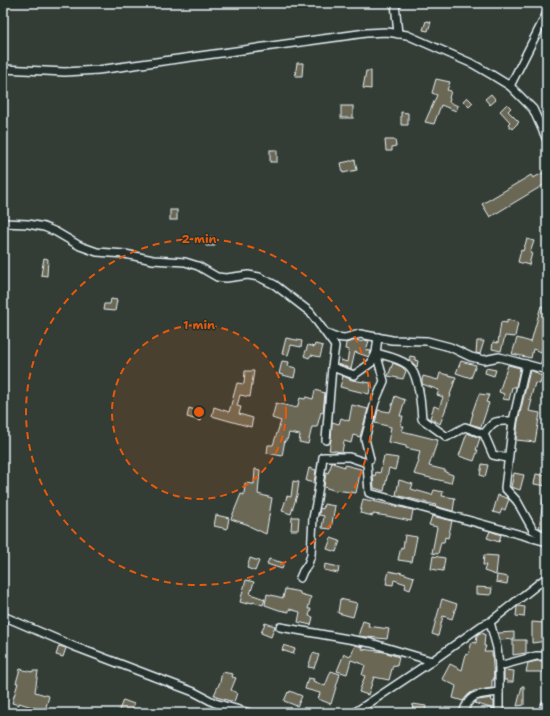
<svg xmlns="http://www.w3.org/2000/svg" width="550" height="716" font-family="'Shantell Sans',sans-serif">
<style>
.building{fill:#6b6754;stroke:#e8f1f8}
.lines{fill:none;stroke-linecap:round;stroke-linejoin:round}
.minor-casing{stroke:#e8f1f8;stroke-width:10}
.minor{stroke:#26332d;stroke-width:7}
.ring{fill:none;stroke:#e8590c;stroke-width:2;stroke-dasharray:7 5}
.centre{fill:#e8590c;stroke:#26332d;stroke-width:2}
.ring-label{font-size:12px;text-anchor:middle;font-weight:bold;fill:#e8590c;stroke:#26332d;stroke-width:3;stroke-linejoin:round;paint-order:stroke}
</style>
<rect width="100%" height="100%" fill="#343d35"/>
<filter id="ink" filterUnits="userSpaceOnUse"><feTurbulence type="fractalNoise" baseFrequency=".025" numOctaves="2"/><feDisplacementMap in="SourceGraphic" scale="8" xChannelSelector="R" yChannelSelector="G"/><feConvolveMatrix kernelMatrix="1 2 1 2 8 2 1 2 1" color-interpolation-filters="sRGB"/></filter>
<g filter="url(#ink)">
<g class="building">
<polygon points="426,21 431,22 428,31 423,30"/>
<polygon points="297,63 303,63 302,76 295,76"/>
<polygon points="366,71 371,71 371,89 363,88"/>
<polygon points="436,79 450,82 447,90 451,91 449,98 450,99 449,102 458,106 456,111 441,105 434,124 425,122 437,95 432,93"/>
<polygon points="491,94 496,100 490,105 485,99"/>
<polygon points="467,97 473,103 469,107 463,101"/>
<polygon points="507,104 511,108 508,111 519,122 512,129 508,124 510,122 500,111"/>
<rect x="341" y="106" width="12" height="12"/>
<polygon points="401,112 408,113 408,125 401,125"/>
<polygon points="385,140 395,140 396,146 392,147 392,151 386,151"/>
<rect x="270" y="150" width="7" height="12"/>
<polygon points="355,160 357,170 343,173 341,163"/>
<polygon points="547,171 547,183 490,217 482,204 531,175 533,178"/>
<rect x="170" y="210" width="7" height="10"/>
<polygon points="215,237 215,246 206,246 206,238"/>
<polygon points="527,239 534,241 530,253 532,253 529,265 518,262 521,250 523,251"/>
<polygon points="44,258 48,259 47,276 41,275"/>
<polygon points="111,299 117,300 115,311 103,310 104,304 110,304"/>
<polygon points="541,306 547,308 547,334 541,352 533,349 531,358 512,354 517,338 531,342"/>
<polygon points="507,320 518,322 515,337 505,336 501,351 492,349 493,342 498,343 501,322 507,323"/>
<polygon points="286,338 302,341 301,347 291,345 288,355 282,354"/>
<polygon points="356,340 363,342 363,340 369,341 366,350 371,351 369,357 355,352 351,369 340,365 341,360 347,362 349,350 345,349 346,343"/>
<polygon points="477,341 484,341 480,354 476,353"/>
<polygon points="315,344 323,346 320,357 311,355 309,358 304,356 308,345 314,347"/>
<polygon points="410,356 415,357 415,360 418,361 417,367 409,360"/>
<polygon points="282,361 289,362 288,366 296,368 294,378 279,374"/>
<polygon points="461,361 476,365 471,378 456,373"/>
<polygon points="393,363 402,367 406,371 403,379 388,376"/>
<polygon points="508,365 520,368 516,387 512,387 509,400 503,399 504,394 499,392"/>
<polygon points="486,368 496,370 494,376 485,373"/>
<polygon points="530,370 537,373 537,374 542,376 540,384 535,383 530,400 532,400 529,411 540,413 535,442 516,440 518,422"/>
<polygon points="245,371 254,371 250,397 240,395 237,406 241,407 239,414 253,418 251,427 212,416 214,407 229,412 237,383 244,384"/>
<polygon points="440,373 456,377 450,395 451,395 440,424 430,418 434,406 439,408 443,397 437,395 439,390 422,384 422,380 423,376 438,380"/>
<polygon points="343,376 352,380 371,383 369,394 340,387"/>
<polygon points="315,390 325,393 323,413 321,412 317,427 312,427 308,444 299,442 300,435 289,433 287,440 285,440 282,456 267,453 268,445 273,445 281,421 272,418 276,403 297,408 300,398 305,399 306,397 313,399"/>
<polygon points="479,394 489,395 486,402 489,403 481,427 470,424 473,413 472,413"/>
<polygon points="395,396 405,400 400,416 403,416 401,426 404,426 402,431 438,440 429,466 445,470 445,472 453,475 451,483 414,474 419,461 418,460 420,451 406,448 406,446 388,442 391,427 375,423 378,410 390,412"/>
<polygon points="352,405 368,409 360,437 353,435 351,443 344,441 342,452 329,450 331,440 332,422 339,424 341,418 349,421"/>
<polygon points="189,408 195,410 194,413 203,415 201,421 187,417"/>
<polygon points="467,433 480,438 476,450 478,450 474,461 459,456"/>
<polygon points="384,456 398,458 395,470 389,468 384,491 374,488 373,475 375,476 376,472 380,473"/>
<polygon points="332,463 345,467 345,465 361,469 356,493 336,490 336,491 324,487 326,472 328,473"/>
<polygon points="482,464 488,465 485,477 480,475"/>
<polygon points="309,468 316,470 314,483 306,481"/>
<polygon points="255,469 260,470 258,494 272,498 266,534 249,526 249,525 231,519 241,494 244,495 245,483 254,484"/>
<polygon points="514,473 524,475 520,490 511,487"/>
<polygon points="536,474 547,476 547,486 534,484"/>
<polygon points="399,480 413,484 411,489 432,495 434,490 443,492 442,496 455,498 453,511 435,506 436,505 396,495"/>
<polygon points="293,481 299,482 297,495 291,514 282,511 287,496 291,497"/>
<polygon points="544,494 547,494 547,530 539,528"/>
<polygon points="498,495 509,499 505,510 502,509 500,514 493,512"/>
<polygon points="363,499 413,510 411,521 387,516 373,514 373,516 360,513"/>
<polygon points="324,504 335,506 331,529 322,528 324,516 319,515 320,508 323,509"/>
<polygon points="216,515 229,518 227,529 214,526"/>
<polygon points="432,516 452,521 448,538 445,537 444,542 441,542 438,554 432,553 437,527 429,525"/>
<polygon points="292,517 299,517 298,530 291,530"/>
<polygon points="490,531 501,535 499,542 487,538"/>
<polygon points="405,535 417,537 412,562 398,560 401,547 403,548"/>
<polygon points="331,538 340,541 336,552 327,549"/>
<polygon points="484,555 498,556 496,575 484,571 486,565 483,565"/>
<polygon points="433,556 445,558 443,571 431,569"/>
<polygon points="250,558 259,561 255,571 247,568"/>
<polygon points="269,559 284,563 282,569 267,564"/>
<polygon points="325,564 339,567 338,573 324,570"/>
<polygon points="389,571 398,573 399,572 414,577 410,590 405,588 406,584 394,580 393,585 386,584"/>
<polygon points="497,575 508,577 507,584 496,582"/>
<polygon points="246,580 254,582 250,594 265,599 263,605 253,602 253,603 248,602 247,604 240,602"/>
<polygon points="476,587 492,588 491,595 476,594"/>
<polygon points="285,589 300,592 300,594 311,597 308,609 311,609 309,616 313,617 311,625 298,622 300,612 289,609 289,612 279,610 265,605 267,594 283,598"/>
<polygon points="340,599 357,603 353,617 338,613"/>
<polygon points="442,599 457,604 452,619 443,616 438,636 432,634"/>
<polygon points="518,606 525,607 524,617 516,616 517,607"/>
<polygon points="363,621 369,623 368,626 389,629 387,639 358,636"/>
<polygon points="532,622 544,623 544,636 547,636 547,641 532,643"/>
<polygon points="265,623 275,626 271,637 261,633"/>
<polygon points="514,632 514,639 500,640 498,633"/>
<polygon points="480,633 485,634 484,646 486,646 484,652 492,652 494,680 492,680 492,688 474,691 469,694 463,701 453,698 456,686 442,679 450,664 462,670 466,654 468,655 472,642 476,643 477,635"/>
<polygon points="513,640 526,640 526,653 513,655"/>
<polygon points="284,645 295,649 293,654 282,650"/>
<polygon points="355,645 363,647 362,649 384,652 399,657 397,666 393,665 389,680 374,677 368,695 359,692 365,676 362,675 365,665 351,660 347,674 337,671 344,654 351,656"/>
<polygon points="59,646 66,648 63,657 56,655"/>
<polygon points="313,653 319,655 314,668 308,667"/>
<polygon points="537,661 547,661 547,672 526,672 528,663"/>
<polygon points="20,669 32,672 32,671 38,671 35,692 49,696 45,711 19,703 19,705 12,703 18,683 16,683"/>
<polygon points="504,670 514,671 513,682 507,682 507,680 504,680"/>
<polygon points="331,671 340,674 331,704 318,699 320,693 305,689 308,678 314,679 313,681 325,686"/>
<polygon points="222,672 233,674 232,677 236,678 231,690 237,693 234,702 216,697 216,695 214,695 220,682"/>
<polygon points="522,686 524,686 524,705 517,706"/>
<polygon points="290,691 302,696 298,705 297,706 284,701 288,692 289,693"/>
<polygon points="492,698 491,701 494,701 494,709 474,703 478,700"/>
<polygon points="123,700 134,704 131,713 118,713"/>
<polygon points="413,704 426,706 425,713 412,711"/>
</g>
<g class="lines">
<g class="minor-casing">
<g id="minor">
<polyline points="395,3 398,34"/>
<polyline points="3,69 65,72 98,70 366,33 387,32 407,35 473,64 492,75 510,86 533,109 547,140"/>
<polyline points="510,86 547,13"/>
<path d="M3,223L28,224L44,227L56,232L80,246L97,252L125,254L153,260L185,262L198,266L217,277L226,278L248,275L259,277L275,285L310,312L335,346L332,367L354,375L371,363L376,353C387,356 399,358 408,365C419,374 421,405 422,419L447,437L465,427L484,434L493,455L507,458"/>
<polyline points="327,334 334,337 345,338 360,334 392,340 427,341 450,347 471,357 484,360 499,357 547,370"/>
<polyline points="526,364 513,421 505,488 517,501 533,530 547,538"/>
<polyline points="544,369 547,358"/>
<path d="M484,434C495,419 495,421 513,421"/>
<polyline points="326,440 332,367"/>
<polyline points="370,459 365,439 375,402 384,381 376,353 378,337"/>
<polyline points="300,578 303,571 308,564 311,555 313,518 317,499 323,457 349,457 367,463 369,493 547,542"/>
<polyline points="3,616 73,646 194,692 215,703 250,713"/>
<polyline points="490,622 497,648 499,666 499,713"/>
<polyline points="280,627 371,643 432,661"/>
<polyline points="499,666 536,656 547,656"/>
<polyline points="545,712 544,707 547,703"/>
<polyline points="354,713 432,661 481,626 490,622 547,577"/>
<path d="M463,713C470,692 479,695 499,692"/>
</g>
</g>
<use href="#minor" class="minor"/>
</g>
</g>
<circle cx="199" cy="412" r="87" fill="#e8590c" fill-opacity=".12"/>
<g class="ring">
<circle cx="199" cy="412" r="87"/>
<circle cx="199" cy="412" r="173"/>
</g>
<circle cx="199" cy="412" r="6" class="centre"/>
<g class="ring-label">
<text x="199" y="243">2 min</text>
<text x="199" y="329">1 min</text>
</g>
<rect width="550" height="716" fill="none" stroke="#26332d" stroke-width="16"/>
<rect x="8" y="8" width="534" height="700" fill="none" stroke="#e8f1f8" stroke-width="1.5" filter="url(#ink)"/>
</svg>
